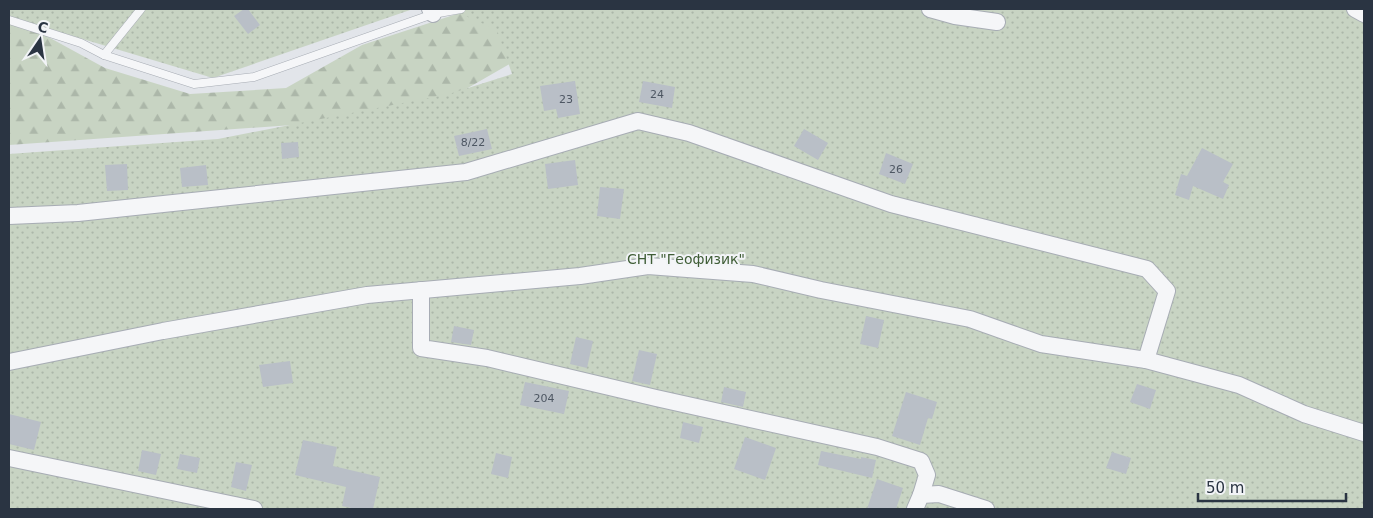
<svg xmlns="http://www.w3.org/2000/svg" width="1373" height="518" font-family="'DejaVu Sans',sans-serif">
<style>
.forest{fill:url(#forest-firs)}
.park{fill:url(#park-dots)}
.building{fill:#b9bfc7}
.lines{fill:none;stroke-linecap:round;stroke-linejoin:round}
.service-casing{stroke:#a7acb4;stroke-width:9}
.minor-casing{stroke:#a7acb4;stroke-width:18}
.service{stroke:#f5f6f8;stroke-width:8}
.minor{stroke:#f5f6f8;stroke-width:16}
.labels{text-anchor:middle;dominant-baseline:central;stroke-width:4;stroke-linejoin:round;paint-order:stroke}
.number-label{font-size:11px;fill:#4e5763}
.park-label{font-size:14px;fill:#405e37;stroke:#f2f4f7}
</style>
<defs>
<pattern id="forest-firs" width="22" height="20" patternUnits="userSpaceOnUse" patternTransform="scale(1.25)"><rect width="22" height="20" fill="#c8d4c3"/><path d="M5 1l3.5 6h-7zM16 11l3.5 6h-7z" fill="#acb7a9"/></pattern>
<pattern id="park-dots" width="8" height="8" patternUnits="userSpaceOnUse" patternTransform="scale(1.25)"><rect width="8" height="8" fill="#c8d4c3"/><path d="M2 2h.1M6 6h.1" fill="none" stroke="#acb7a9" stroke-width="1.8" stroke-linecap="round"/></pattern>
</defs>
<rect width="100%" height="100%" fill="#e2e5ea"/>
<polygon class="forest" points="472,9 539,47 440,104 307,124 9,145 9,24 41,33 105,68 190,94 286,88 362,45"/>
<g class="park">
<polygon points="9,9 413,9 213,78 9,17"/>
<polygon points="450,9 1364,9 1364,509 9,509 9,154 218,139 449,94 512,74 497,30"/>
</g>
<g class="building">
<polygon points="244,9 248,9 260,25 248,34 234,16"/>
<polygon points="575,81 580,114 558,118 556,109 544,111 540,86"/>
<polygon points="643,81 675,87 672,108 639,102"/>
<polygon points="487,129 492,149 459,156 454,136"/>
<polygon points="804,129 828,143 818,160 794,146"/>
<polygon points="298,142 299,157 282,159 281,143"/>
<polygon points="1202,148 1233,164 1223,182 1229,185 1223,199 1193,186 1189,200 1175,195 1181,174 1187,176"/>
<polygon points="886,153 913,164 905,184 879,174"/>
<polygon points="575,160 578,185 548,189 545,164"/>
<polygon points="127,164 128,190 107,191 105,165"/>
<polygon points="206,165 208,185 182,187 180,168"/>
<polygon points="600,187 624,189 620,219 597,216"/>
<polygon points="866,316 884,320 878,348 860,344"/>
<polygon points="454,326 474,330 471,345 451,342"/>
<polygon points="576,337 593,341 587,368 570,364"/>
<polygon points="639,350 657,354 650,385 632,381"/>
<polygon points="290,361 293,383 263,387 259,365"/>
<polygon points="525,382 569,391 564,414 520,405"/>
<polygon points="1137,384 1156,390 1150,409 1130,402"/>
<polygon points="724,387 746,392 743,407 721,402"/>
<polygon points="906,392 937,402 932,419 928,418 920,445 892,436"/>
<polygon points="9,414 41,422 34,450 9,444"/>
<polygon points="683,422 703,427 699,443 680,438"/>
<polygon points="745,437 776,448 765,480 734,469"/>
<polygon points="303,440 337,447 333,466 380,477 373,509 356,509 342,506 346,487 295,475"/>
<polygon points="142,450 161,454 156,475 138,471"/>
<polygon points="821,451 861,459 861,457 876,460 872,478 818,465"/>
<polygon points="1112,452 1131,458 1126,474 1106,468"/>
<polygon points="496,453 512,457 508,478 491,474"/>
<polygon points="180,454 200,458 197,473 177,469"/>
<polygon points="236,462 252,465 246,491 231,487"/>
<polygon points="877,479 903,488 896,509 867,509"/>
</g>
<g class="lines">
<g class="service-casing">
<g id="service">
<polyline points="9,20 81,43 104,55 194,84 254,77 433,14 461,9"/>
<polyline points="104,55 141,9"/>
</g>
</g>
<g class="minor-casing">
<g id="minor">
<polyline points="430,9 433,14"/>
<polyline points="930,9 955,16 997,22"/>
<polyline points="1355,9 1364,14"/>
<polyline points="9,216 78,213 466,172 638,121 689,133 891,204 1147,269 1167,291 1146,360 1239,385 1304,414 1364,433"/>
<polyline points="421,290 421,348 487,358 656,398 877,447 921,461 927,475 921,495"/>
<polyline points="9,362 163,331 367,295 580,276 648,266 753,274 821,290 970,319 1041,344 1146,360"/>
<polyline points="9,458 254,509"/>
<polyline points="915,509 921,495 939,494 986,509"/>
</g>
</g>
<use href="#service" class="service"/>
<use href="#minor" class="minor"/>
</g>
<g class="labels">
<g class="number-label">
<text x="657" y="94">24</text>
<text x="566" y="99">23</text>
<text x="473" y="142">8/22</text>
<text x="896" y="169">26</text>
<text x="544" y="398">204</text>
</g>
<g class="park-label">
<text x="686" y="259">СНТ "Геофизик"</text>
</g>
</g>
<rect width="1373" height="518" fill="none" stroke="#2a3442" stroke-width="20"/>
<g transform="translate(40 40) rotate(13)" stroke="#f2f4f7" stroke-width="4" paint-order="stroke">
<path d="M0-4L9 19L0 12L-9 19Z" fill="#2a3442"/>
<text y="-8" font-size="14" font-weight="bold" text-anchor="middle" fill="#2a3442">С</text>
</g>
<path d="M1198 493v8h148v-8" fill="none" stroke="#2a3442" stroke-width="2.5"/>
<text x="1206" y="493" font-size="15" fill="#2a3442" stroke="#f2f4f7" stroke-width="4" paint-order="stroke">50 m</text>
</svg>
